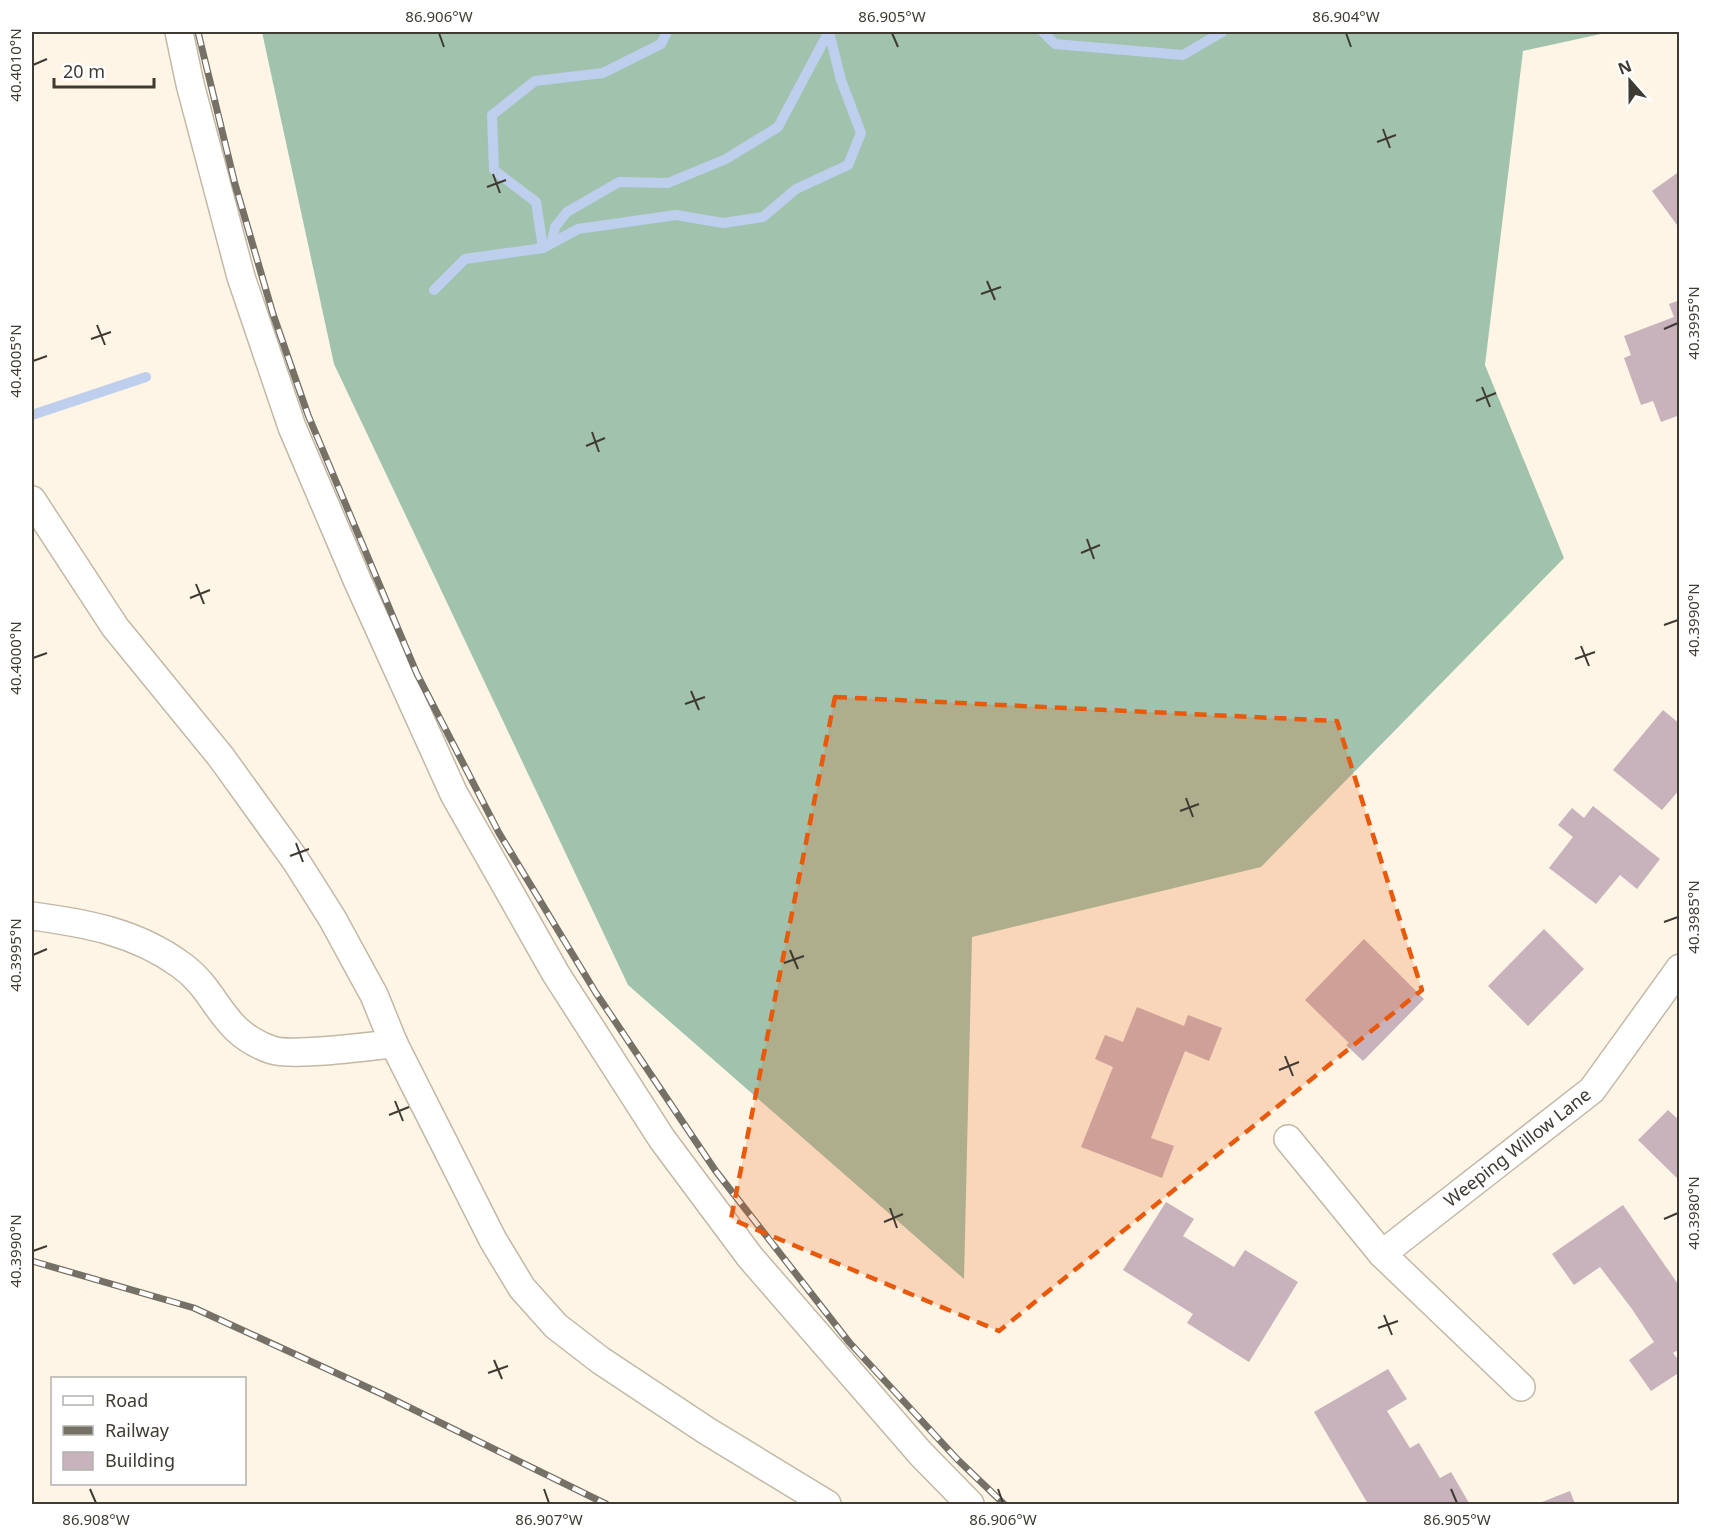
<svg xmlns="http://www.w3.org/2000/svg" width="1711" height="1536" font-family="'Noto Sans',sans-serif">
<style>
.forest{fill:#a1c3ae}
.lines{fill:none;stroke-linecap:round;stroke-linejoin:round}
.stream{stroke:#beceed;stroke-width:10}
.building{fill:#c8b2bb}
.street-casing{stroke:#c2b8a6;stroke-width:30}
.street{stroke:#fff;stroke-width:27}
.rail-casing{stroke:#767167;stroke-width:7}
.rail{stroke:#fff;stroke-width:4.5;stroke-dasharray:14;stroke-linecap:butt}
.marked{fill:#e8590c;fill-opacity:0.2;stroke:#e8590c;stroke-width:4.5;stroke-dasharray:12 8;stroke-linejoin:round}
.ticks{fill:none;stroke:#3f3b33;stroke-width:2}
.labels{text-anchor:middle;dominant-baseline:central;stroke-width:4.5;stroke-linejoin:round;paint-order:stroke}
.street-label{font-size:18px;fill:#3f3b33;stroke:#fff}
.neatline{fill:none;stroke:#3f3b33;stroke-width:2}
.ticks-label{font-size:15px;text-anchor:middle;fill:#3f3b33}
</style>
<rect width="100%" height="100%" fill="#fef5e6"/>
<polygon class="forest" points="262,32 1610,32 1523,51 1485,365 1564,558 1261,867 972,937 964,1279 628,985 334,364"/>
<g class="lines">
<g class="stream">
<polyline points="1043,32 1055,44 1183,55 1222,32"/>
<polyline points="552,241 555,227 567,212 619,182 668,183 726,159 778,127 828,33"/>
<polyline points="543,248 578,229 676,215 723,223 763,217 796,189 848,165 861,133 841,80 829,32"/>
<polyline points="434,290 465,259 543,248 536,202 494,170 492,115 535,81 603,73 661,44 667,32"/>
<polyline points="32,415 146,377"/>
</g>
</g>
<g class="building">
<polygon points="1680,171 1680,229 1652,191"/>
<polygon points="1680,300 1680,415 1661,422 1653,401 1641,405 1624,358 1631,355 1624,336 1674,317 1669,304"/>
<polygon points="1663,710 1680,724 1680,789 1662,810 1613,770"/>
<polygon points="1593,806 1660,859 1637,889 1620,875 1596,904 1549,868 1573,837 1558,825 1572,808 1584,818"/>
<polygon points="1544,929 1584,969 1528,1026 1488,986"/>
<polygon points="1364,939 1424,999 1363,1061 1346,1045 1349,1043 1305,1000"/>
<polygon points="1137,1007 1184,1026 1188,1015 1222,1028 1209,1061 1185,1051 1167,1096 1151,1138 1174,1146 1162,1178 1081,1147 1113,1067 1095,1059 1105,1035 1123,1042"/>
<polygon points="1668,1110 1680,1121 1680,1181 1638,1140"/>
<polygon points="1166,1202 1194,1219 1183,1236 1234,1267 1245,1250 1298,1282 1249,1362 1187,1323 1193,1314 1123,1270"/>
<polygon points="1623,1205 1680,1287 1680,1349 1673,1353 1680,1362 1680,1372 1651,1391 1629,1360 1654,1342 1632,1309 1600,1267 1574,1285 1552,1254"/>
<polygon points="1388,1369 1407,1399 1387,1411 1410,1448 1419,1443 1440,1478 1451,1472 1469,1503 1466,1504 1368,1504 1314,1412"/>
<polygon points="1570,1491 1575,1504 1537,1504"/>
</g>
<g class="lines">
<g class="street-casing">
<g id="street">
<polyline points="179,32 190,84 241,277 292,427 358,582 454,794 556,974 662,1139 750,1257 921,1454 970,1504"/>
<polyline points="32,500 115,627 221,757 296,861 332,918 374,995 394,1044 493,1240 522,1288 556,1326 600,1360 707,1431 827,1504"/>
<path d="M32,916C85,923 136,932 181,965C219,992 219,1032 272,1050C294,1057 368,1046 394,1044"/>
<polyline points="1288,1139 1382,1254 1521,1387"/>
<polyline points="1382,1254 1592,1090 1680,968"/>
</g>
</g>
<use href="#street" class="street"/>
<g class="rail-casing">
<g id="rail">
<polyline points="198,32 235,184 273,314 308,415 417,674 499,833 596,993 715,1170 849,1342 957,1459 1004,1504"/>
<polyline points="32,1261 194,1308 384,1395 606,1504"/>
</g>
</g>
<use href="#rail" class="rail"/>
</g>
<path class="marked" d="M835,697L1337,721L1422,990L999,1331L731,1219Z"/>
<path class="ticks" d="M439,33L444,47M892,33L898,47M1346,33L1351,47M33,65L47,59M1383,129L1390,148M1377,142L1396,135M493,174L500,193M487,187L506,180M987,281L995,300M981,294L1001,287M97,325L105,345M1664,329L1678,323M91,339L111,332M33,361L47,356M1482,387L1490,407M1476,401L1496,393M592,432L599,452M586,446L605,438M1087,539L1094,559M1081,553L1100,545M196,584L204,604M190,598L210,590M1664,625L1678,620M1581,646L1589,666M33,658L47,653M1575,659L1595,652M691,691L699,710M685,704L705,697M1186,798L1193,817M1180,811L1199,804M296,843L303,862M290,856L309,849M1664,922L1678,917M790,950L798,969M33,955L47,949M784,963L804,956M1285,1056L1293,1076M1279,1070L1299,1062M395,1101L403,1121M389,1115L409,1107M890,1208L897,1228M1664,1219L1678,1213M884,1222L903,1214M33,1251L47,1246M1384,1315L1392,1335M1378,1328L1398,1321M494,1360L502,1379M488,1373L508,1366M90,1489L96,1503M544,1489L549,1503M998,1489L1003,1503M1451,1489L1457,1503"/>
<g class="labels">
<g class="street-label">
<text transform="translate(1517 1147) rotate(-38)">Weeping Willow Lane</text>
</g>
</g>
<rect width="1711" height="1536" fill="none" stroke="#ffffff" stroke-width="66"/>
<rect x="51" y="1377" width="195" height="108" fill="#ffffff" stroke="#b2b1ad" stroke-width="1.5"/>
<rect x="63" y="1396" width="30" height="9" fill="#ffffff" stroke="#b2b1ad" stroke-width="1.5"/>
<text x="105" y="1407" font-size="18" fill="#3f3b33">Road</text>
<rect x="63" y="1426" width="30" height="9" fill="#767167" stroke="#b2b1ad" stroke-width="1.5"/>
<text x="105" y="1437" font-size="18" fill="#3f3b33">Railway</text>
<rect x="63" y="1452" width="30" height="18" fill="#c8b2bb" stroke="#b2b1ad" stroke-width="1.5"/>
<text x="105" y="1467" font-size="18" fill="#3f3b33">Building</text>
<g transform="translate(1630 81) rotate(339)" stroke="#ffffff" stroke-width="4.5" paint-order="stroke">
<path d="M0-4.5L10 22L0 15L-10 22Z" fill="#3f3b33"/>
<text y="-9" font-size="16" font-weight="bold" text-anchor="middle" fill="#3f3b33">N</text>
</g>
<path d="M54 78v9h100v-9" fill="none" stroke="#3f3b33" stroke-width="3"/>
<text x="63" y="78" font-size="18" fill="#3f3b33" stroke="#ffffff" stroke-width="4.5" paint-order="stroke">20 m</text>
<rect x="33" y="33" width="1645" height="1470" class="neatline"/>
<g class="ticks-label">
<text x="439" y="22">86.906°W</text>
<text x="892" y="22">86.905°W</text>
<text x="1346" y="22">86.904°W</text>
<text transform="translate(16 65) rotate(-90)" y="5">40.4010°N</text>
<text transform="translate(1694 323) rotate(-90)" y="5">40.3995°N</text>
<text transform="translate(16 361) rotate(-90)" y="5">40.4005°N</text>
<text transform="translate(1694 620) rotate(-90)" y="5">40.3990°N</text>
<text transform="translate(16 658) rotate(-90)" y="5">40.4000°N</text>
<text transform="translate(1694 917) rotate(-90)" y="5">40.3985°N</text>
<text transform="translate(16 955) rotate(-90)" y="5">40.3995°N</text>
<text transform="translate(1694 1213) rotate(-90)" y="5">40.3980°N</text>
<text transform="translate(16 1251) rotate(-90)" y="5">40.3990°N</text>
<text x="96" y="1525">86.908°W</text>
<text x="549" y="1525">86.907°W</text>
<text x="1003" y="1525">86.906°W</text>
<text x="1457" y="1525">86.905°W</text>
</g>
</svg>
